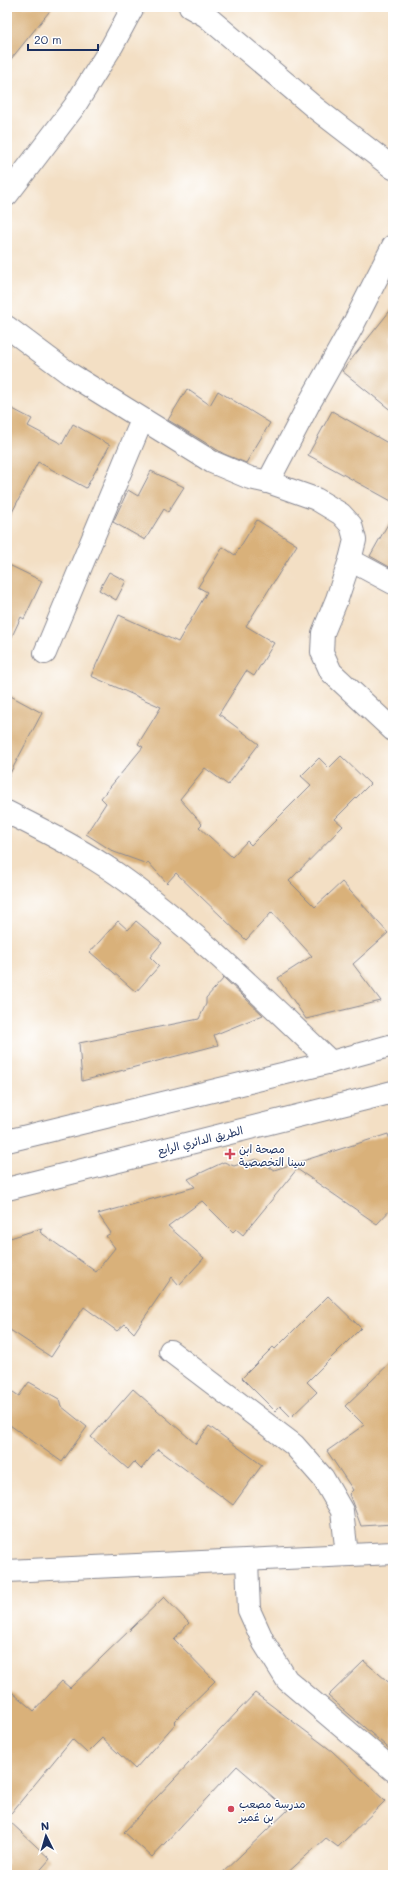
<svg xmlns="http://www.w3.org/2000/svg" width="400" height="1882" font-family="Mali,'Playpen Sans Arabic',sans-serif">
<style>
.building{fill:#d9b17a}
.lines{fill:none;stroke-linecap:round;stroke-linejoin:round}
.street-casing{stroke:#878791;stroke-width:24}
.primary-casing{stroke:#878791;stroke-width:24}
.street{stroke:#fff;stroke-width:22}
.primary{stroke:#fff;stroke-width:22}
.poi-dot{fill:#d1495b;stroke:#fff;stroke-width:1.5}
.labels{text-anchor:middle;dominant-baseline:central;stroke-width:3;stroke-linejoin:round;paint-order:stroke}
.street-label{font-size:11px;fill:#1b2f5e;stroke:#fff}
.poi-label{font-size:11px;fill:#1b2f5e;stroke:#fff;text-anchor:start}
</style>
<rect width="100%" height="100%" fill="#fff"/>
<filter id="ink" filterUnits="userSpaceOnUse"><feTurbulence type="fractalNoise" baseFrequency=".025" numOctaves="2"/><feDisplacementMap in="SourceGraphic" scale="8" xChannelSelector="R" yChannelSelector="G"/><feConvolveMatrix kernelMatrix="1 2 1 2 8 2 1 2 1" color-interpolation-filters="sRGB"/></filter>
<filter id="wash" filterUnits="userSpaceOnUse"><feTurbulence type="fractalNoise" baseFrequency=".012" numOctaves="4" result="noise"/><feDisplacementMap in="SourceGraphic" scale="16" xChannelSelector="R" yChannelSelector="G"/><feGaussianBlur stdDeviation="0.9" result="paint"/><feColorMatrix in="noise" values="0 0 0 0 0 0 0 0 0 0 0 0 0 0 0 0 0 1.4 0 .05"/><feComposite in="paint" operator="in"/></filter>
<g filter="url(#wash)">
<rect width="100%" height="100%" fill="#f3dfc4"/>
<g id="blocks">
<g class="building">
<polygon points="7,7 53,7 7,64"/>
<polygon points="393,307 393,412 342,371"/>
<polygon points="187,389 210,405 218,391 270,423 246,463 224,454 168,420"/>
<polygon points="7,406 32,419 28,426 62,444 73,424 110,445 86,488 38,462 7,522"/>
<polygon points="332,411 393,446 393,502 308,455"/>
<polygon points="151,471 184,487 168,512 164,509 145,540 113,522 128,490 138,496"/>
<polygon points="393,515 393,569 370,556"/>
<polygon points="257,520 297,545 246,626 274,643 254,676 246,671 219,714 259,744 228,785 205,768 180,799 202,824 199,827 232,857 247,841 251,845 311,785 301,776 319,758 329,768 341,756 370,784 335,819 343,826 289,881 315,907 342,882 388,933 353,964 381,1001 306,1019 278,978 312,956 272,912 246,940 176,873 167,883 148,862 147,864 114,852 86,834 106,803 101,798 143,747 138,744 161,707 91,676 119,615 178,642 207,592 198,587 223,547 235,555"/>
<polygon points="7,564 42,581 24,619 21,617 7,647"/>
<polygon points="109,572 126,581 116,600 99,590"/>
<polygon points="7,694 42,713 7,779"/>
<polygon points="118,921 128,930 136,921 162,943 150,957 159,966 136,992 90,952"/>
<polygon points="224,978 263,1015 214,1035 218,1045 82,1081 79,1043 199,1019 206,1004 206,998"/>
<polygon points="388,1134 393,1150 393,1207 377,1224 297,1169 243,1235 236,1229 233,1232 202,1201 168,1226 204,1258 179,1285 172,1277 134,1333 125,1324 117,1331 84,1307 51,1357 7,1328 7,1239 42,1228 40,1232 96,1272 115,1248 106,1236 111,1233 98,1214 195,1187 188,1179 224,1162 234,1166 256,1159 274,1170"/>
<polygon points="328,1296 361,1328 307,1382 317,1392 291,1417 280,1406 275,1411 242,1378 273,1347 275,1349"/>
<polygon points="393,1360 393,1524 361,1526 349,1494 353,1490 327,1451 364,1425 345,1406"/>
<polygon points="29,1382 59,1399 61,1406 87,1427 62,1462 7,1423 7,1388 19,1396"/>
<polygon points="133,1389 196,1444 209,1426 262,1465 233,1505 158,1449 141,1469 134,1462 128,1469 91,1437"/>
<polygon points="164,1597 189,1623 174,1639 215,1681 174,1721 176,1723 135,1769 102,1738 87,1753 72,1739 7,1818 7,1688 34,1711 62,1681 70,1688"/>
<polygon points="364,1661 393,1686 393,1752 328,1696"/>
<polygon points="255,1693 332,1751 385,1801 338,1847 326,1838 285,1875 220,1875 288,1810 237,1766 152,1857 124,1832"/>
<polygon points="7,1819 50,1859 36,1875 7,1875"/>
</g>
</g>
</g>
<g filter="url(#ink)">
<use href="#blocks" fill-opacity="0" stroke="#878791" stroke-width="1"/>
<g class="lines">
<g class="street-casing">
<g id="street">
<polyline points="190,7 206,16 314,107 393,168"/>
<polyline points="7,195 74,107 112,46 133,7"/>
<polyline points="7,327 70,374 212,462 250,478 268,482 316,499 341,514 351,525 355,540 350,560 337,599 323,633 322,652 331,672 393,730"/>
<polyline points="268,482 311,400 352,327 393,246"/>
<polyline points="350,560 393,583"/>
<polyline points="45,653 142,420"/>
<path d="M7,812C44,831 83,850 117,874C195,929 262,997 331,1062"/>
<polyline points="170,1351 294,1445 323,1478 342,1511 347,1555"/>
<polyline points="247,1561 249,1610 264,1643 287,1680 393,1770"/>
<polyline points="7,1571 393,1553"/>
</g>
</g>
<g class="primary-casing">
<g id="primary">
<polyline points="7,1141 331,1062 393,1045"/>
<polyline points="7,1189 393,1092"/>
</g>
</g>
<use href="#street" class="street"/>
<use href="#primary" class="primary"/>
</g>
</g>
<g class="poi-dot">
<path d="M228 1148h4v4h4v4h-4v4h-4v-4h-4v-4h4z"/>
<circle cx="231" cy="1809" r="4"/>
</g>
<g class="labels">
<g class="street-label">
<text transform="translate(200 1140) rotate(-14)">الطريق الدائري الرابع</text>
</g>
<g class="poi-label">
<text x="239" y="1148">مصحة ابن<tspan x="239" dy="13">سينا التخصصية</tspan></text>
<text x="239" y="1803">مدرسة مصعب<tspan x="239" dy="13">بن عُمير</tspan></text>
</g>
</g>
<rect width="400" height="1882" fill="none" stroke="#fff" stroke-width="24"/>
<g transform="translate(46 1836) rotate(355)" stroke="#ffffff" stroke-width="3" paint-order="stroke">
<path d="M0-3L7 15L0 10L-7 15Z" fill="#1b2f5e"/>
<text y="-6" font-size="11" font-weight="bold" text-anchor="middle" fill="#1b2f5e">N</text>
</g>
<path d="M28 44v6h70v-6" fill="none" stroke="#1b2f5e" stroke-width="2"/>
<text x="34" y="44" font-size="12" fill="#1b2f5e" stroke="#ffffff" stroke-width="3" paint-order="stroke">20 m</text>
</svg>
